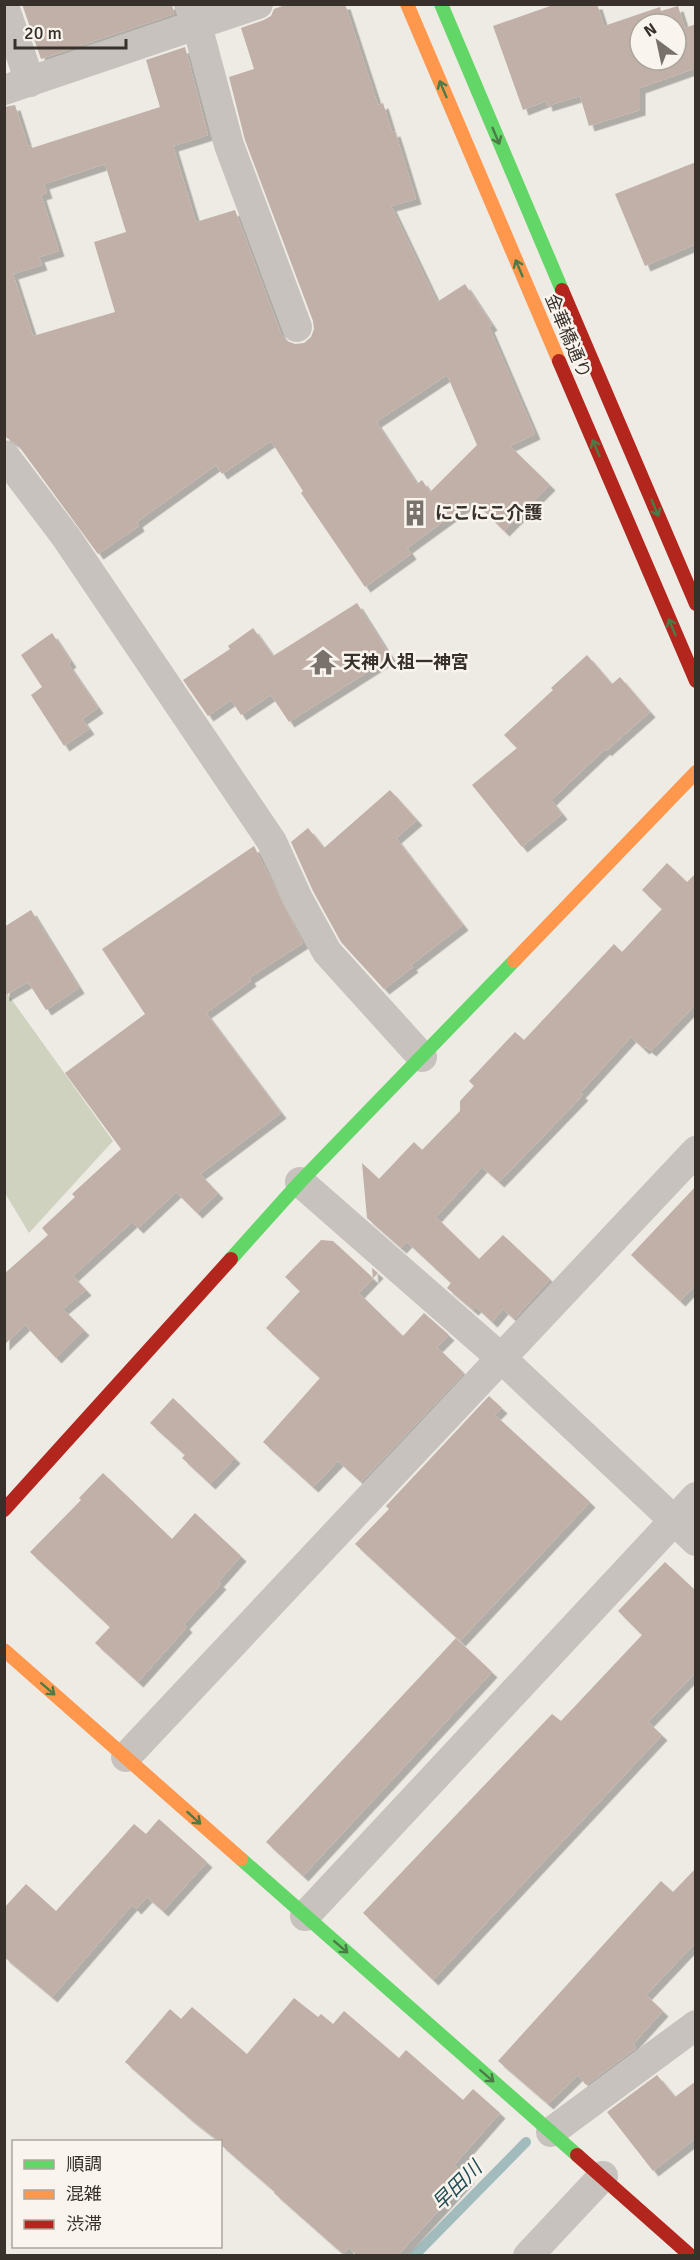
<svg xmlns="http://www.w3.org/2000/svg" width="700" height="2260" font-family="Signika,'Noto Sans JP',sans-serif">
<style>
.green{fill:#ced2bf}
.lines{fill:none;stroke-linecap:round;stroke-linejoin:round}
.stream{stroke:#a2bbbd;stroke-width:10}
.building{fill:#c0b0a7;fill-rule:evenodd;filter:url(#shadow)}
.street{stroke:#c7c2bd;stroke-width:30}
.fast{stroke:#63d668;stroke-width:14}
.slow{stroke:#ff974d;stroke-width:14}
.jam{stroke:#b3261e;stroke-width:14}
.oneway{stroke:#4b7b46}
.labels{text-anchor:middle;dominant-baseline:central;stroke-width:5;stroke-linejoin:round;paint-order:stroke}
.street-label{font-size:18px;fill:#38302b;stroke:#f9f4ed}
.poi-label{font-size:18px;font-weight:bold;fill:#38302b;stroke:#f9f4ed;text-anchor:start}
.water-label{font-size:20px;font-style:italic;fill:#244e56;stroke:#f9f4ed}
</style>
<defs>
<filter id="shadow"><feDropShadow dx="5.5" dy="5.5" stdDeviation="0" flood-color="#0004"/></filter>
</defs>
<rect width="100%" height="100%" fill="#eeeae4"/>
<polygon class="green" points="4,989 113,1141 29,1233 5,1193"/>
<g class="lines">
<polyline class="stream" points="414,2256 526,2142"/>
</g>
<g class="building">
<polygon points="22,4 172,4 174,14 41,59"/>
<path d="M288,4H345L378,105L383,103L392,132L395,131L416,199L391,206L437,302L465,284L492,325L489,327L535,434L510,446L550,485L504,531L473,500L407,548L411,554L365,587L301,493L303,491L271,441L222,474L216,465L137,522L139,526L98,554L18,445L4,436V107L15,105L28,146L31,145L32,148L160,107L146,60L185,47L208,135L173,146L196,222L235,210L281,334L287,341L295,344L304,343L311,337L314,329L313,321L245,140L229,77L254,69L241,28L264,20L271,16L274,9ZM105,164L126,232L94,242L115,312L33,336L13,274L42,265L39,257L59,251L41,195L47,193L44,184ZM447,375L477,445L430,492L422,480L417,484L376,422Z"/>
<path d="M556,4H597L604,26L660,7L661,11L678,6L685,28L696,24V68L640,88V110L589,126L580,96L547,106L546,101L523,110L493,26ZM640,24H676V60H640Z"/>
<polygon points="696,162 696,244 645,266 615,194"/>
<polygon points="357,603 391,657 289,722 271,695 241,715 231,700 208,716 183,680 230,649 228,646 253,628 273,656"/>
<polygon points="52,633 71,662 68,664 98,708 82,719 89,729 64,746 31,695 42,687 21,655"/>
<polygon points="587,655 612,684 620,677 650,712 606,751 605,749 551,800 562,814 522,847 472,785 517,748 504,735 553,690 551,688"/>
<polygon points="390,790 417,820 396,838 463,925 411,965 413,967 384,989 341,942 313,891 291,842 308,828 324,848"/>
<polygon points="254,846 303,943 249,978 251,981 206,1013 281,1113 200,1174 218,1193 197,1213 176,1192 138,1228 132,1222 73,1276 86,1290 63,1309 84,1330 56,1358 25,1325 4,1345 4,1274 48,1235 42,1228 75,1197 72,1194 121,1149 65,1073 145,1014 102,949"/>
<polygon points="667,863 687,882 696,873 696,1004 651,1051 646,1047 644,1049 631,1037 580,1093 583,1095 499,1182 482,1167 436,1217 479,1259 503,1235 550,1279 514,1319 503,1309 492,1322 476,1307 473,1310 447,1288 451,1283 407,1242 401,1248 367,1218 362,1163 379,1179 414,1142 422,1150 460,1111 460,1101 474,1086 469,1081 515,1032 524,1040 614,944 622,952 662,909 642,890"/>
<polygon points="31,910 79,988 46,1010 28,982 4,996 4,927"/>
<polygon points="696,1186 696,1284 680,1301 631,1255"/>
<polygon points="321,1240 333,1241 373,1278 372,1268 378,1273 359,1293 403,1336 424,1313 449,1335 437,1347 464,1373 361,1482 338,1461 313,1487 263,1442 320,1378 266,1328 300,1291 285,1277"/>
<polygon points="489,1396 502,1408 495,1415 590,1502 460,1641 355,1544 389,1509 386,1506"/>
<polygon points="173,1398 235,1458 210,1484 182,1458 185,1455 150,1423"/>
<polygon points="103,1473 172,1539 195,1513 241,1556 218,1582 221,1584 184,1624 187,1627 138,1682 95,1643 110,1627 30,1552 81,1500 79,1498"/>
<polygon points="665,1562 696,1591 696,1672 648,1722 662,1735 433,1980 363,1913 552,1714 561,1721 642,1635 618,1611"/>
<polygon points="456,1638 492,1672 303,1876 266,1842"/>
<polygon points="159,1819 207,1862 163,1911 147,1897 136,1909 132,1905 52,1997 4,1957 4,1908 26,1884 56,1911 134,1824 146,1834"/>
<polygon points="696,1868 696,1942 646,1995 663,2011 633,2044 636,2048 586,2085 578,2075 548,2104 498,2061 661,1881 673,1892"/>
<polygon points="294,1998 318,2017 321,2014 333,2024 344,2011 399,2058 406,2050 463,2100 473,2089 500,2113 454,2165 469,2178 397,2256 357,2256 349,2247 343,2254 274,2193 275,2192 220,2144 220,2142 188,2117 125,2062 170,2009 181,2019 192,2007 247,2054"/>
<polygon points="657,2075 675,2097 696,2081 696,2138 653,2171 607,2112"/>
</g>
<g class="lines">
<g class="street">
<polyline points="189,4 197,25 229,145 297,327"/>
<polyline points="4,6 30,82"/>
<polyline points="4,90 258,4"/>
<polyline points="4,455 66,537 272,842 298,899 327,952 422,1057"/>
<polyline points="300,1182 501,1358 696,1541"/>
<polyline points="126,1757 696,1151"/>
<polyline points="305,1916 696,1497"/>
<polyline points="551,2132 696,2025"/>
<polyline points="528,2256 603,2176"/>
</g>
<g class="fast">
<polyline points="441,4 562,290"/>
<polyline points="231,1259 300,1182 514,961"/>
<polyline points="241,1859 577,2155"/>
</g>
<g class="slow">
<polyline points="407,4 559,361"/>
<polyline points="514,961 696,772"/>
<polyline points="4,1650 241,1859"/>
</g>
<g class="jam">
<polyline points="562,290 696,604"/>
<polyline points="559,361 696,681"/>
<polyline points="4,1510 231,1259"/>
<polyline points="577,2155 691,2256"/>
</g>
</g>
<defs><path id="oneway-shaft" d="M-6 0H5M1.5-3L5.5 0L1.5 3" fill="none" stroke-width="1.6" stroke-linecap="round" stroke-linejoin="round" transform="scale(1.5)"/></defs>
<g class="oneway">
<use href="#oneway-shaft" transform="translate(443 89) rotate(-113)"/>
<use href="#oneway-shaft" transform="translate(496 136) rotate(67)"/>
<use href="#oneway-shaft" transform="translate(519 268) rotate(-113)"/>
<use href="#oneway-shaft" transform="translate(596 448) rotate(-113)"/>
<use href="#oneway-shaft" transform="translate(655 508) rotate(67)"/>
<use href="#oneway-shaft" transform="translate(672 627) rotate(-113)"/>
<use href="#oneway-shaft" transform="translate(48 1689) rotate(41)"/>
<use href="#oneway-shaft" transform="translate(194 1818) rotate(42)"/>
<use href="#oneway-shaft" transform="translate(341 1947) rotate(41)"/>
<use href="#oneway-shaft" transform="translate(487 2076) rotate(41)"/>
</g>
<defs>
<g id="building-bare" transform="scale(2.07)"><path d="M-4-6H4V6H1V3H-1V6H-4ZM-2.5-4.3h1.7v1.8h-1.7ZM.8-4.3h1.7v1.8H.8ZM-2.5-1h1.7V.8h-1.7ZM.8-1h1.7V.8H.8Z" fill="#78716c" stroke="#f9f4ed" stroke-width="2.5" paint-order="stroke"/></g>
<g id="temple-bare" transform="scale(2.07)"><path d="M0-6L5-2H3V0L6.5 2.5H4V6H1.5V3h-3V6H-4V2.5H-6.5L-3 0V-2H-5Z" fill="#78716c" stroke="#f9f4ed" stroke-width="2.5" paint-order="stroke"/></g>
</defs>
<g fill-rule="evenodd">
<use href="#building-bare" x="415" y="513"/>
<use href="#temple-bare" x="323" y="662"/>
</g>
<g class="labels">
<g class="street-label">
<text transform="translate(568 336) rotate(67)">金華橋通り</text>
</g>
<g class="poi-label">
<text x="435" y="513">にこにこ介護</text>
<text x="343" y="662">天神人祖一神宮</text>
</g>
<g class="water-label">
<text transform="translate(457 2186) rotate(-45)">早田川</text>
</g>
</g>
<rect width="700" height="2260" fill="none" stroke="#38302b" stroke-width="12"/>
<rect x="12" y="2140" width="210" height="108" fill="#f9f4ed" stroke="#aca69f" stroke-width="1.5"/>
<rect x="24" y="2160" width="30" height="9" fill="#63d668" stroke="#aca69f" stroke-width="1.5"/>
<text x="66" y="2170" font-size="18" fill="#38302b">順調</text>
<rect x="24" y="2190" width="30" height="9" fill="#ff974d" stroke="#aca69f" stroke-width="1.5"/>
<text x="66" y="2200" font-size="18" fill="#38302b">混雑</text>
<rect x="24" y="2220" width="30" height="9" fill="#b3261e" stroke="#aca69f" stroke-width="1.5"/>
<text x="66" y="2230" font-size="18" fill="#38302b">渋滞</text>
<g transform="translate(658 42) rotate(327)"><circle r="28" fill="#f9f4ed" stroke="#aca69f" stroke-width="1.5"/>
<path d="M0-4.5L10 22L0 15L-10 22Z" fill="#78716c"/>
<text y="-9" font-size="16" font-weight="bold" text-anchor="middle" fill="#38302b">N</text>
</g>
<path d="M15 39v9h111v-9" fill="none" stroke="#38302b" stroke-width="3"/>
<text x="24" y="39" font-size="18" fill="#38302b" stroke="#f9f4ed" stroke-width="4.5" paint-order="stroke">20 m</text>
</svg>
